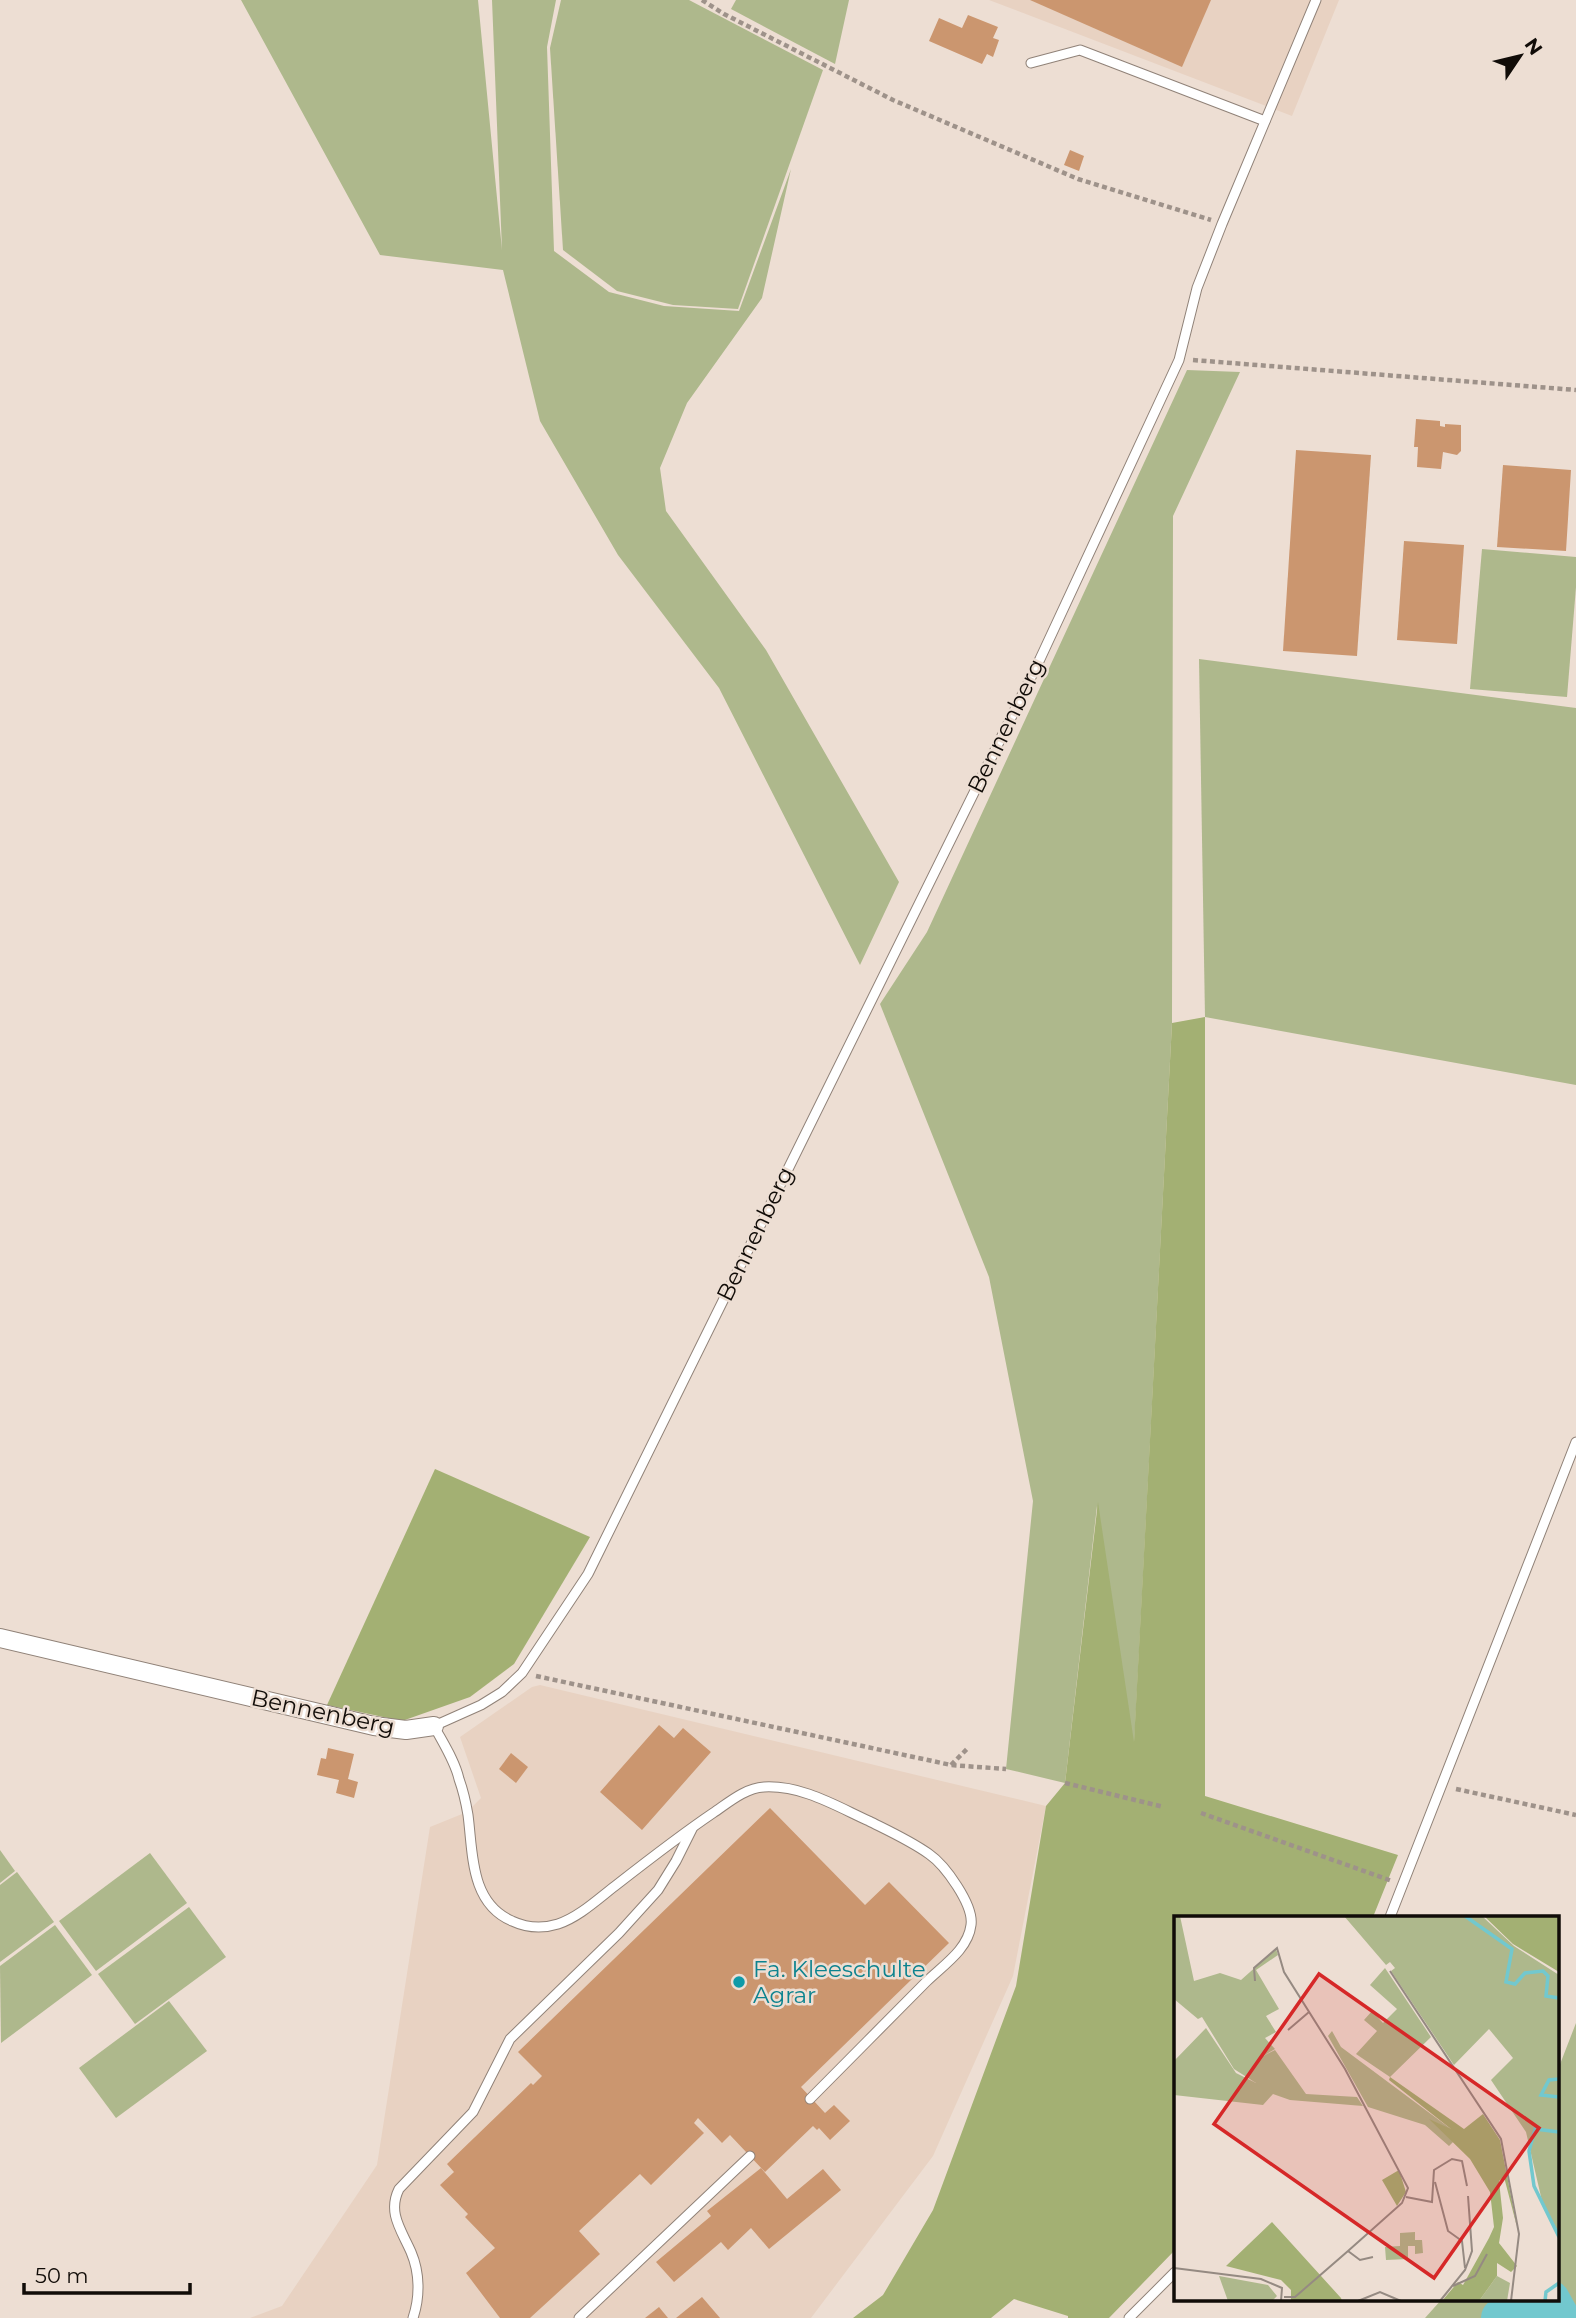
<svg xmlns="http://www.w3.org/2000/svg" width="1576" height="2318" font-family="Montserrat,sans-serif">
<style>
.built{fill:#e8d2c2}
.green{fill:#aeb88c}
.forest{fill:#a3b073}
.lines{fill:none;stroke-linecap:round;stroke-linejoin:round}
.river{stroke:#72c8ce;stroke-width:40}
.building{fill:#cb966f}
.service-casing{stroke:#908278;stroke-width:11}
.minor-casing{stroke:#908278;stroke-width:20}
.path{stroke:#9e928a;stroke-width:4.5;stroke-dasharray:5 3.5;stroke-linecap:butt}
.service{stroke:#fff;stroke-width:9}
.minor{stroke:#fff;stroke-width:18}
.culture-dot{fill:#0f9aa8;stroke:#edded3;stroke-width:2.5}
.labels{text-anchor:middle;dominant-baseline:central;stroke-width:5;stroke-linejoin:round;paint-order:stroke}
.street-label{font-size:23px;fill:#110c08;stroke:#edded3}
.culture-label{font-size:23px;fill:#0d838f;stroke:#edded3;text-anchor:start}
.inset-river{fill:none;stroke:#72c8ce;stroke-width:3.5}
.inset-road{fill:none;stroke:#958a82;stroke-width:2}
.view{fill:#d62828;fill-opacity:0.15;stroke:#d62828;stroke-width:3.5}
.inset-edge{fill:none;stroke:#110c08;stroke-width:3.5}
</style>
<rect width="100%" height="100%" fill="#edded3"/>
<g class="built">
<polygon points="989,0 1339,0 1292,116"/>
<polygon points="540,1685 1046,1806 1013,1976 933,2156 811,2318 250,2318 282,2306 377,2165 430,1827 467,1812 481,1798 460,1737 532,1687"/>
</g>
<g class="green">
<polygon points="241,0 478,0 502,250 492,0 556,0 547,47 554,251 609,292 664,306 739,311 791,169 762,298 687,403 660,468 666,511 766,650 899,882 860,965 719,688 618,555 540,421 503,270 380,255"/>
<polygon points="561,0 689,0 823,70 738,309 673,305 617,291 563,250 550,48"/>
<polygon points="736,0 849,0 835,64 731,9"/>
<polygon points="1187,370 1240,372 1173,516 1172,1023 1134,1747 1097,1506 1065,1783 1006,1769 1033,1501 989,1277 880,1004 927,932"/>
<polygon points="1482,549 1576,557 1576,587 1567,697 1470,689"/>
<polygon points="1199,659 1576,708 1576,1085 1205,1017"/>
<polygon points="0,1850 15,1871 0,1883"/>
<polygon points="150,1853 187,1903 96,1971 59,1921"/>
<polygon points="17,1872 54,1922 0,1962 0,1885"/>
<polygon points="189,1907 226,1957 135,2024 98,1974"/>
<polygon points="55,1925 92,1975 1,2043 0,1966"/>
<polygon points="169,2001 207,2051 116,2118 79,2068"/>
<polygon points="1576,2023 1576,2318 1425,2318 1442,2299 1557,2299 1557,2072"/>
</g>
<g class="forest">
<polygon points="1205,1017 1205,1796 1398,1855 1373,1917 1175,1917 1175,2250 1109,2318 1068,2318 1068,2316 1014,2299 991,2318 853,2318 883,2295 933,2210 1016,1986 1046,1806 1065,1783 1098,1502 1134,1742 1172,1023"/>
<polygon points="435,1469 590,1537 514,1664 470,1697 402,1721 327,1705"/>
</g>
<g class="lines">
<polyline class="river" points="1501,2318 1550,2300 1560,2318"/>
</g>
<g class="building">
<polygon points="1030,0 1211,0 1182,67"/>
<polygon points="968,15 998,27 993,38 999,40 993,57 987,54 982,64 929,41 939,18 962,28"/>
<polygon points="1070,150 1084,156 1079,171 1064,165"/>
<polygon points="1416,419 1440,421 1440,426 1445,427 1445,424 1461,425 1461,451 1457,455 1443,452 1441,469 1417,467 1418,447 1414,447"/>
<polygon points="1296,450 1371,455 1357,656 1283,651"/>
<polygon points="1503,465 1571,470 1566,551 1497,547"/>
<polygon points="1404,541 1464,545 1457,644 1397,640"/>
<polygon points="659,1725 674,1738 683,1728 711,1752 642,1830 600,1792"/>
<polygon points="328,1748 354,1754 348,1779 358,1782 354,1798 336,1793 339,1780 317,1775 321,1758 326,1759"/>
<polygon points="511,1753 528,1767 516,1783 499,1769"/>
<polygon points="770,1808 865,1905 889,1882 949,1943 801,2087 825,2113 834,2105 850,2121 830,2140 819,2128 817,2130 813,2126 765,2172 730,2135 722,2143 698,2118 694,2123 704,2133 651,2185 640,2174 579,2231 600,2254 530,2318 500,2318 466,2273 495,2248 465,2217 468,2214 440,2185 454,2172 447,2164 531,2083 533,2085 542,2076 518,2052"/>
<polygon points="761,2168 787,2199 823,2169 841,2190 769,2249 751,2228 728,2250 721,2242 674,2282 656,2262 711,2216 707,2211"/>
<polygon points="702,2297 720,2318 676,2318"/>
<polygon points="659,2307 668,2318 645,2318"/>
</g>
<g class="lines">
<g class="service-casing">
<g id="service">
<polyline points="1031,63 1080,50 1265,121"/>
<polyline points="1390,1917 1576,1442"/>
<path d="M810,2099C849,2060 887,2021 926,1982C942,1966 968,1950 971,1925C974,1905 945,1865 929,1854C911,1841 889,1831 869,1821C836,1806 802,1785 764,1787C745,1788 728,1803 713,1813C679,1836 647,1861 615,1886C598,1899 579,1917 558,1924C542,1929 527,1928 512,1921C470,1903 473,1853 468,1815C466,1803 463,1790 459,1779C455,1761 443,1743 434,1726L481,1705L502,1692L522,1673L588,1574L1040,659L1179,360L1197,288L1222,224L1316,0"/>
<path d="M413,2318C420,2297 420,2273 411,2252C402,2231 387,2213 399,2189L473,2112L510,2039L619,1933L658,1890L676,1861L692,1829"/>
<polyline points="579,2318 750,2156"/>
<polyline points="1129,2318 1175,2272"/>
</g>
</g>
<g class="minor-casing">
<polyline id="minor" points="0,1638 374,1726 406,1730 434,1726"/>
</g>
<g class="path">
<polyline points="702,0 724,14 893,100 1078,179 1211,220"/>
<polyline points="1193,360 1576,390"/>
<polyline points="536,1676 951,1765 1006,1769"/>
<polyline points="951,1765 969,1747"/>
<polyline points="1065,1783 1164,1807"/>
<polyline points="1456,1789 1576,1815"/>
<polyline points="1201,1813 1392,1881"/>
</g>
<use href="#service" class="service"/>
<use href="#minor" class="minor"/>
</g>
<circle class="culture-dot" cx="739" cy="1982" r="7"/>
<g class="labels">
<g class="street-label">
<text transform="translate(1006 726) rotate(-64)">Bennenberg</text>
<text transform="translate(755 1234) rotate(-64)">Bennenberg</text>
<text transform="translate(323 1712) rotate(12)">Bennenberg</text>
</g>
<g class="culture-label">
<text x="753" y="1969">Fa. Kleeschulte<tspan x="753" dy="26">Agrar</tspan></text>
</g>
</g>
<g transform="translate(1174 1916)">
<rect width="385" height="385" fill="#edded3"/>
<path d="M0,0H6L20,65L46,57L67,64L102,33L104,39L82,54L105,93L92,100L102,116L91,122L101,133L89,140L101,134L132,178L183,181L189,190L116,184L99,178L89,189L0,179V145L32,112L62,157L82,167L60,153L28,101L24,103L0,83ZM170,0H308L340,30L385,59V318L368,285L352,216L317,164L339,142L315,113L280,149L217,55L221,52L216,46L212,49ZM211,52L257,121L216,161L182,138L203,115L190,104L198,95L209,107L223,93L196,69ZM158,115L167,131L281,216L258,205L280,225L275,230L251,209L194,191L154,120ZM241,316V324H248L249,337L241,338V330H234V343L212,344L211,331L226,330V317ZM45,360L94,369L103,380L98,385H54ZM323,360L336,367L333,385H305Z" fill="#aeb88c"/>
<path d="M310,0H385V56L339,28ZM216,161L290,213L309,198L326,224L343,311L330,261L325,265L329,302L325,327L343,350L337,356L323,347V360L305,385H268L284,366L289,369L315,322L320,311L316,276L296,243L255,203L277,213L215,164ZM225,254L232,276L223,290L208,264ZM98,306L167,382L168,385H117V374L107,364L52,350Z" fill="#a3b073"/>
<path class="inset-river" d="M291,0L338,33L332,66L341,68L351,57L369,55L374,60L372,80L385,82M385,163L375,164L367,179L385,181M385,216L361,213L355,235L360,270L385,321M371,385L372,376L385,367"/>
<path class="inset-road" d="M216,55L327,223L345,318L337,385M81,65L80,52L103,32L110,56L171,153L234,272L228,287L174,335L121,381H110M114,114L135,96M261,266L274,315L288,325L291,352M232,281L258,286L260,254L278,243L288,245L293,270M174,335L186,344L199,341M0,352L87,363L108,372L107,385M279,370L301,360L313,338M184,385L206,376L227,385M266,385L291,354L298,335L294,280"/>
<path class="view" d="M145,58L365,212L260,362L40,208Z"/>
<rect width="385" height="385" class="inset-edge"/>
</g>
<g transform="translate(1520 56) rotate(55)" stroke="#edded3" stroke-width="5" paint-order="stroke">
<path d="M0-5L12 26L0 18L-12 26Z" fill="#110c08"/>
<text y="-10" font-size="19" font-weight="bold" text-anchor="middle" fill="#110c08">N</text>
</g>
<path d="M24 2283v10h166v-10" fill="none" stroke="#110c08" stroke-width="3.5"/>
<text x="35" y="2283" font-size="21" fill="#110c08" stroke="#edded3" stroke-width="5" paint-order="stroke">50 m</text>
</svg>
